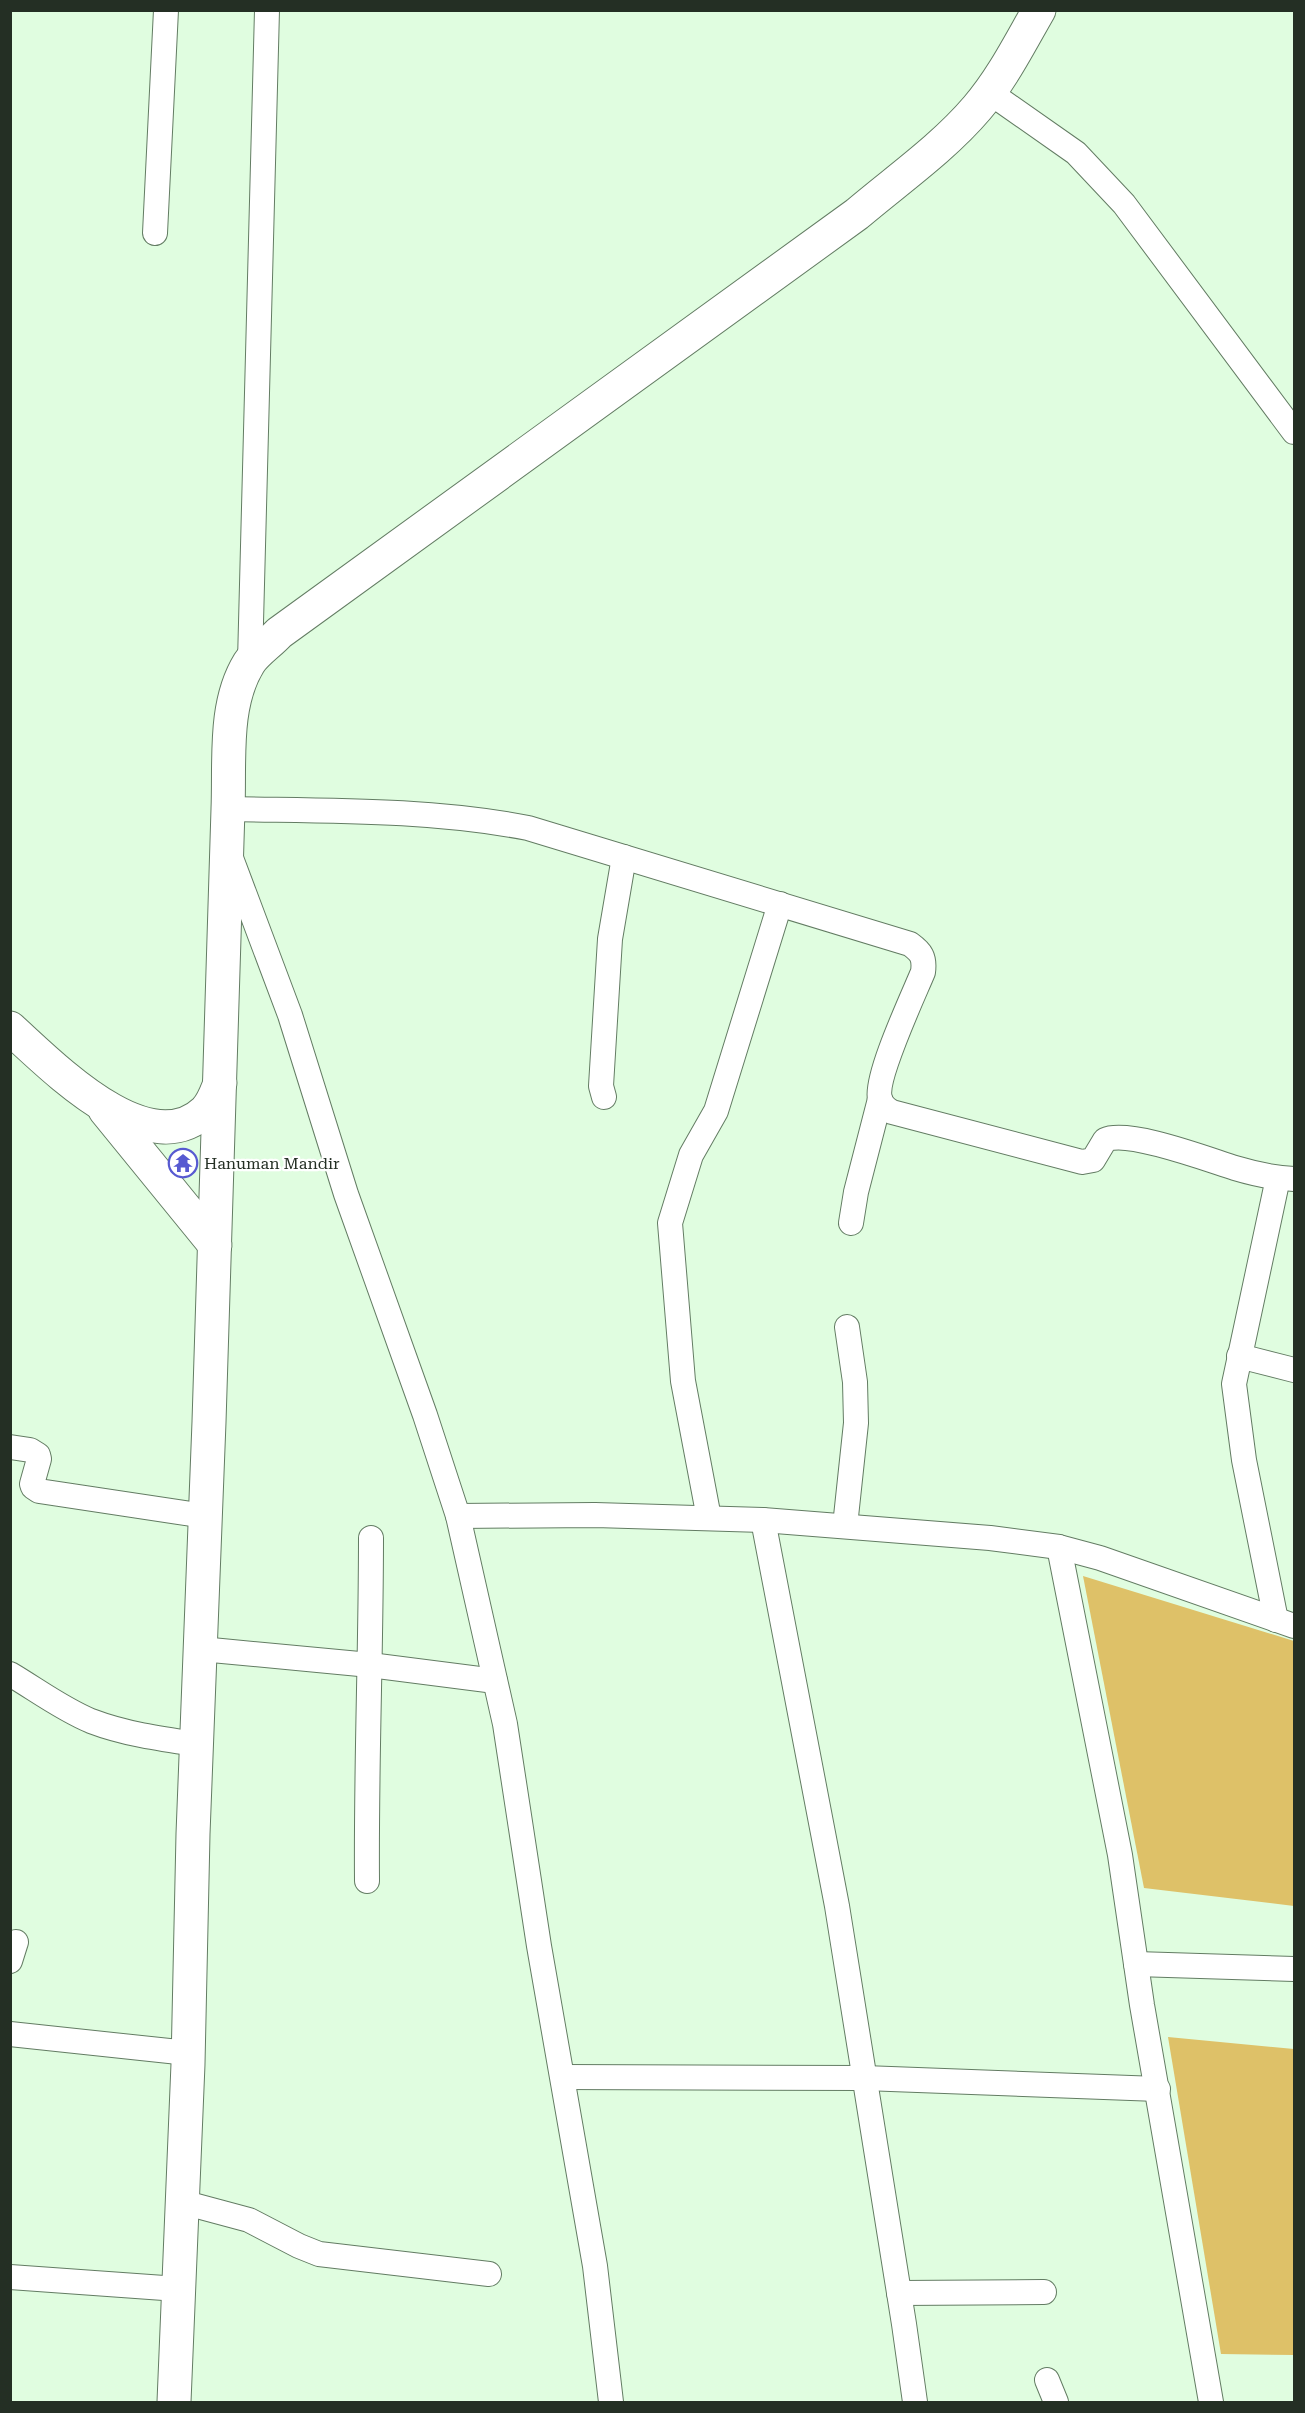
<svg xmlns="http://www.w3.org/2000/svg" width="1305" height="2413" font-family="'Roboto Serif',serif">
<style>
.forest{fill:#dec168}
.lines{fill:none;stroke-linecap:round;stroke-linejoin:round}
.street-casing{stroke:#637c63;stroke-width:26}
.secondary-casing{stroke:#637c63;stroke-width:35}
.street{stroke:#fff;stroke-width:24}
.secondary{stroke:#fff;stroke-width:33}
.labels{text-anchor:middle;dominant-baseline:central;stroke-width:4.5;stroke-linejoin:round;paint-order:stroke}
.poi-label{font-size:16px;fill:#242f24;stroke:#fff;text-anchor:start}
</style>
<rect width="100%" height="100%" fill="#e0fde0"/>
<g class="forest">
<polygon points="1083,1576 1294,1641 1294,1906 1144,1888"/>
<polygon points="1168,2037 1294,2049 1294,2355 1221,2354"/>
</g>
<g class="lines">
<g class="street-casing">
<g id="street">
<polyline points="989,92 1076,153 1124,204 1294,432"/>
<polyline points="155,233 166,10"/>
<polyline points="250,661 267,10"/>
<path d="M228,809C328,811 429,809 528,828L910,944C921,952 925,957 923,972C914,994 874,1079 880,1099C882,1105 886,1109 892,1112L1082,1162L1093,1160L1105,1140C1128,1129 1209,1160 1235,1168C1255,1174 1274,1178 1294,1179"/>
<polyline points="231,858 290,1015 346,1194 425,1415 458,1516 505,1724 539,1946 595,2266 611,2402"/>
<polyline points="604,1097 601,1086 610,939 624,857"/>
<polyline points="851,1223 856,1192 880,1099"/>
<polyline points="1239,1356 1294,1370"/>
<polyline points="10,1447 30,1450 38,1455 39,1459 32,1484 33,1487 39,1491 205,1516"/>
<polyline points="458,1516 595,1515 763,1520 990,1538 1059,1547 1100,1558 1294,1626"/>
<polyline points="709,1518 683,1381 670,1223 691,1155 716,1111 780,904"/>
<polyline points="763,1520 837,1906 904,2324 915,2402"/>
<polyline points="845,1526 856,1423 855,1382 847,1327"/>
<polyline points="1059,1547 1120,1855 1142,2005 1211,2402"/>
<polyline points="1276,1620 1244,1460 1234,1384 1278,1178"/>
<polyline points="201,1649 370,1665 495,1681"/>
<path d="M10,1674C37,1690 62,1709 91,1721C125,1734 161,1739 196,1744"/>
<path d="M367,1881C366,1766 371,1652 371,1538"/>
<polyline points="10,1961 16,1942"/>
<polyline points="1136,1964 1294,1969"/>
<polyline points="10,2034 188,2053"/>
<polyline points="563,2077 864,2078 1158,2089"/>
<polyline points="182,2202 249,2220 299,2246 319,2254 489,2274"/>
<polyline points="10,2277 178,2289"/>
<polyline points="899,2293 1044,2292"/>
<polyline points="1047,2380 1056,2402"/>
</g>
</g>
<g class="secondary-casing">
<g id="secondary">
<path d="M10,1028C50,1064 148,1166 205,1111C213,1103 216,1093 220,1083"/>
<polyline points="105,1110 215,1245"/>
<path d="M174,2402L188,2064L193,1834L209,1422L228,809C230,762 223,705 249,663C256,652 270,643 279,633L857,214C897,180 943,148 977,108C1002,79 1020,43 1039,10"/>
</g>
</g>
<use href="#street" class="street"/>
<use href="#secondary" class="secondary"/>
</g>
<defs>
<g id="temple-ring" transform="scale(1.5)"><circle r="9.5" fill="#fff" stroke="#575ad1" stroke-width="1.5"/><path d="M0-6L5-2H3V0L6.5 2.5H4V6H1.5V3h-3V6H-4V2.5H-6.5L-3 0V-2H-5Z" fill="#575ad1"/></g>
</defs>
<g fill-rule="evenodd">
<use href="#temple-ring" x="183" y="1163"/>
</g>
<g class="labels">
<g class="poi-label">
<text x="204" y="1163">Hanuman Mandir</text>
</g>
</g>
<rect width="1305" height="2413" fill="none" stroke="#242f24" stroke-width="24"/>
</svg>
